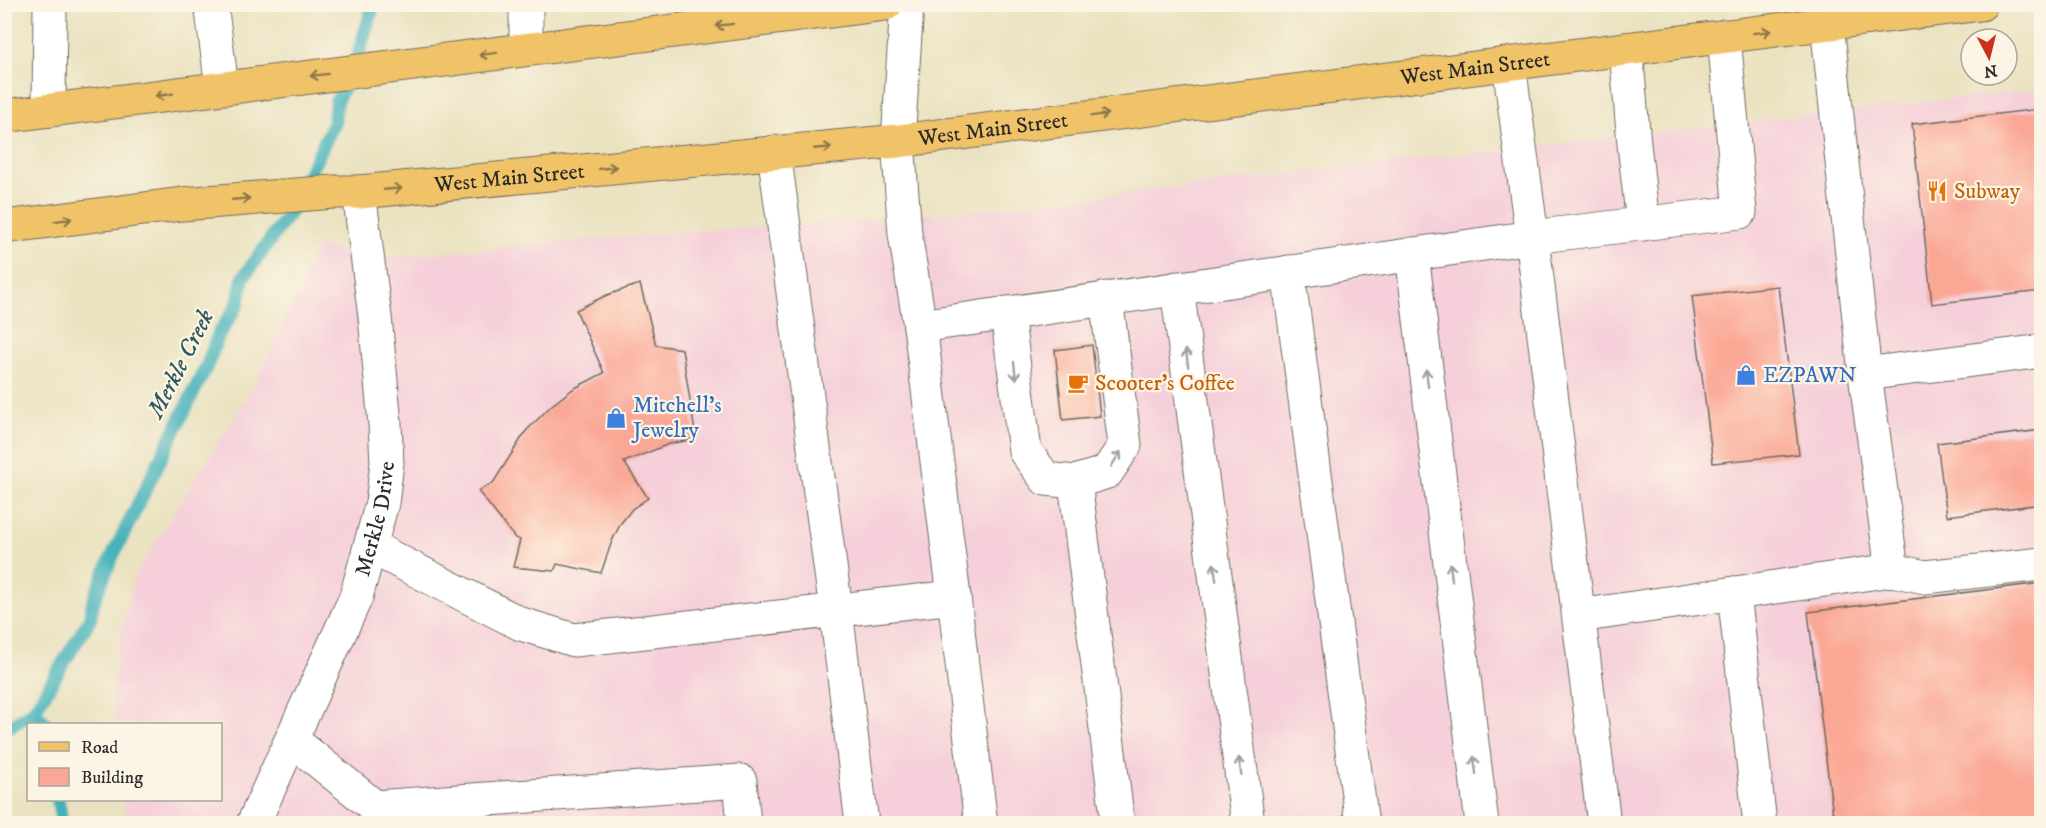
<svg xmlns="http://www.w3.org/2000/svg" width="2046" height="828" font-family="'IM FELL DW Pica',serif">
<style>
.built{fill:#f5cfd9}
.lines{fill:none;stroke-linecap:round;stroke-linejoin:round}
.stream{stroke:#40b0ba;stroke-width:14}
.building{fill:#fba795}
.minor-casing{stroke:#6e6b5f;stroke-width:35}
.major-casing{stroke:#6e6b5f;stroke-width:35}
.minor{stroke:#fff;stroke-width:33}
.major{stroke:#f1c369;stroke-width:33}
.oneway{stroke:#8e774a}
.oneway2{stroke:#a0a0a0}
.labels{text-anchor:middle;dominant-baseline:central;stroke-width:4.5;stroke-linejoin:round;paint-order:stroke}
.street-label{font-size:22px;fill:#2b2b2b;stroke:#fcf5e5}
.food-label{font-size:22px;fill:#c56008;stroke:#fcf5e5;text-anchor:start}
.shop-label{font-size:22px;fill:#366cbe;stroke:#fcf5e5;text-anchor:start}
.water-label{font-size:24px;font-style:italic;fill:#325a5d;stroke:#fcf5e5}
</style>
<rect width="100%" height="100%" fill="#fcf5e5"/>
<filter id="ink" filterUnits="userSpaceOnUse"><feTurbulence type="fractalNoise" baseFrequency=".0167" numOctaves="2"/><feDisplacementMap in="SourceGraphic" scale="12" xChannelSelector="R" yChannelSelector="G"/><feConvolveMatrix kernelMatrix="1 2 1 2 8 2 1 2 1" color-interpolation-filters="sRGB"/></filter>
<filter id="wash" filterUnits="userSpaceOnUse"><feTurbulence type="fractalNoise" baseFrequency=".008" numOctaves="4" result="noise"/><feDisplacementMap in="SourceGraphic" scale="24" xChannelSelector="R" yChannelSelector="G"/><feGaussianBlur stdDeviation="1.35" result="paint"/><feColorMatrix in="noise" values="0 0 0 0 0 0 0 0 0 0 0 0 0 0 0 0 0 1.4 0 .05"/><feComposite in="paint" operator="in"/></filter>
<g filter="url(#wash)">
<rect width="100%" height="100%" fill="#eae2c0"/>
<polygon class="built" points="2041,89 2041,823 126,823 123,800 220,800 220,724 115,724 112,700 118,647 134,577 256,383 317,246 381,258 669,233 903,218"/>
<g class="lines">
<g class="stream">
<polyline points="34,711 46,724"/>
<polyline points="4,730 34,711 90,619 93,602 112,557 208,363 218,336 238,304 243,278 290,212 334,123 336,102 356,61 374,4"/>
<polyline points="58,800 62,824"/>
</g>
</g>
<g id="blocks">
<g class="building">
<polygon points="2042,109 2042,291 1932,304 1912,124"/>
<polygon points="640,284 656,345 682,349 696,439 669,444 624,462 648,498 632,509 621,523 612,541 601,573 557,564 554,571 513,567 520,540 515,538 478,491 493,483 526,431 552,405 573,389 604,373 576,310 607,295"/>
<polygon points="1778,286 1799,454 1713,463 1692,296"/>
<polygon points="1092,345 1100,416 1063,420 1055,350"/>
<polygon points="2042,430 2042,504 1947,516 1937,443"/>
<polygon points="2042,583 2042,824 1834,824 1808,612"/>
</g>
</g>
</g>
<g filter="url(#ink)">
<use href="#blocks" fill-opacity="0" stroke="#6e6b5f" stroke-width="1.5"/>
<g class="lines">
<g class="minor-casing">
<g id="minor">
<polyline points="211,4 222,87"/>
<polyline points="526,4 526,49"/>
<polyline points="1827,24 1865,374 2042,351"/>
<polyline points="1626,49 1634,144 1643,224"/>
<polyline points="1509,64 1532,237 1740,212 1724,36"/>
<polyline points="49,110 50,4"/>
<polyline points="774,152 836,610 862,824"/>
<polyline points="1412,254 1482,824"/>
<polyline points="1288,272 1362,824"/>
<polyline points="1177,288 1248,824"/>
<polyline points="1007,313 1025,451 1046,479 1075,482 1107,472 1125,445 1106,298"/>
<polyline points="920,326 1532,237 1604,824"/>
<polyline points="1865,374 1892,570 1925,577 2042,564"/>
<polyline points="1075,482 1118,824"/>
<polyline points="371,547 521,624 574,640 954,597 920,326 905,234 898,141 907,4"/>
<polyline points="1734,593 1760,824"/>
<polyline points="954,597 981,824"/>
<polyline points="1579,616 1892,570"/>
<polyline points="292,740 375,807 377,824"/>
<polyline points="375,807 740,781 744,824"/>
<path id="s1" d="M253,824L356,597L382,503L387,463L385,424L375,317L359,192"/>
</g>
</g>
<g class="major-casing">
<g id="major">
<polyline points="4,116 886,4"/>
<path id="s2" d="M4,227L182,204L334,192H359L898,141L1981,4"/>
</g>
</g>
<use href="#minor" class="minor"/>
<use href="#major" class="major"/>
</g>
<defs><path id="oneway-shaft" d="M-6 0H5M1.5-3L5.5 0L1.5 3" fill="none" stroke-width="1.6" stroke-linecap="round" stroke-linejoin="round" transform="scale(1.5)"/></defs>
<g class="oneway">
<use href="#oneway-shaft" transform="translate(724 25) rotate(173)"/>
<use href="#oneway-shaft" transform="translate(1762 32) rotate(-7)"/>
<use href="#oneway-shaft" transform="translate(488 54) rotate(173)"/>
<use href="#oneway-shaft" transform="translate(319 75) rotate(173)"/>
<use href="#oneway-shaft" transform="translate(164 95) rotate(172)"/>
<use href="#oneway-shaft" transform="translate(1100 115) rotate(-7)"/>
<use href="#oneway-shaft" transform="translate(823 148) rotate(-5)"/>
<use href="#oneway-shaft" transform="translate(608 168) rotate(-5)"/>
<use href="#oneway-shaft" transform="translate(393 189) rotate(-5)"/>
<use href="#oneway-shaft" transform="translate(241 199) rotate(-5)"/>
<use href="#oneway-shaft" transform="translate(63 220) rotate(-7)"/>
</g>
<g class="oneway2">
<use href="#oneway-shaft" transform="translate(1187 358) rotate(-98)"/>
<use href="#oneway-shaft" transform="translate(1015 371) rotate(83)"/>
<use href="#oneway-shaft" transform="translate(1427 378) rotate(-97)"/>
<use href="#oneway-shaft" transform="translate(1116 459) rotate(-57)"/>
<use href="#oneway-shaft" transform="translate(1215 572) rotate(-98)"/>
<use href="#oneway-shaft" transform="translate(1451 572) rotate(-97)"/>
<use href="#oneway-shaft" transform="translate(1475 765) rotate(-97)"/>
<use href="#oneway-shaft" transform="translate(1240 766) rotate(-98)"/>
</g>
</g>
<defs>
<g id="restaurant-bare" transform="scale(1.62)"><path d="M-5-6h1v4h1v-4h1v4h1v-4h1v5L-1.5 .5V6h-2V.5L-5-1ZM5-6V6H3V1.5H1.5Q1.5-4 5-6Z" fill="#e8710a" stroke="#fcf5e5" stroke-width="2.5" paint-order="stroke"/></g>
<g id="shop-bare" transform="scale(1.62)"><path d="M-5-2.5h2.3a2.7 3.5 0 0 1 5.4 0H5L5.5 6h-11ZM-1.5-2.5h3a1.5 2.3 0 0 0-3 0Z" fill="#3f7fe0" stroke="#fcf5e5" stroke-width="2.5" paint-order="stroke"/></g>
<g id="cafe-bare" transform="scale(1.62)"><path d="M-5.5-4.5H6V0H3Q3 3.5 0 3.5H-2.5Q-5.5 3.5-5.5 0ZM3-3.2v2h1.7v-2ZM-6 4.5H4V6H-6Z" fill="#e8710a" stroke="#fcf5e5" stroke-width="2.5" paint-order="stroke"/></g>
</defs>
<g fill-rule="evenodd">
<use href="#restaurant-bare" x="1937" y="191"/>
<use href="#shop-bare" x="1746" y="375"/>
<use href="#cafe-bare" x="1078" y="383"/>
<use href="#shop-bare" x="616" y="418"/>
</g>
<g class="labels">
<g class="street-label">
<text stroke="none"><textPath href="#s2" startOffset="1480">West Main Street</textPath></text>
<text stroke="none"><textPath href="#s2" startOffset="994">West Main Street</textPath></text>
<text stroke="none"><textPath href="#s2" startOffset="508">West Main Street</textPath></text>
<text stroke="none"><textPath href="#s1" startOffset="330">Merkle Drive</textPath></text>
</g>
<g class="food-label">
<text x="1954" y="191">Subway</text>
<text x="1095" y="383">Scooter's Coffee</text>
</g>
<g class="shop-label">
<text x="1763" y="375">EZPAWN</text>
<text x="633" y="405">Mitchell's<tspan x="633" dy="25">Jewelry</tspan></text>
</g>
<g class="water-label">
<text transform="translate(181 364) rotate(-63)">Merkle Creek</text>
</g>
</g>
<rect width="2046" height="828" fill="none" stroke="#fcf5e5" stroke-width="24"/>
<rect x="27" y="723" width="195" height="78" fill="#fcf5e5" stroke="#a8a49b" stroke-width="1.5"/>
<rect x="39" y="742" width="30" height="9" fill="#f1c369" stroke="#a8a49b" stroke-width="1.5"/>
<text x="81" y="753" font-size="18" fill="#2b2b2b">Road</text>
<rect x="39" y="768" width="30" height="18" fill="#fba795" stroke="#a8a49b" stroke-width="1.5"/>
<text x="81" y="783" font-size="18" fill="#2b2b2b">Building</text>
<g transform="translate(1989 57) rotate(173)"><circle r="28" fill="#fcf5e5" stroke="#a8a49b" stroke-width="1.5"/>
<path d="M0-4.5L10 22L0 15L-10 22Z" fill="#c8321e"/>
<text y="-9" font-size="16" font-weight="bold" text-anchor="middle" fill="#2b2b2b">N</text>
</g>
</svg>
